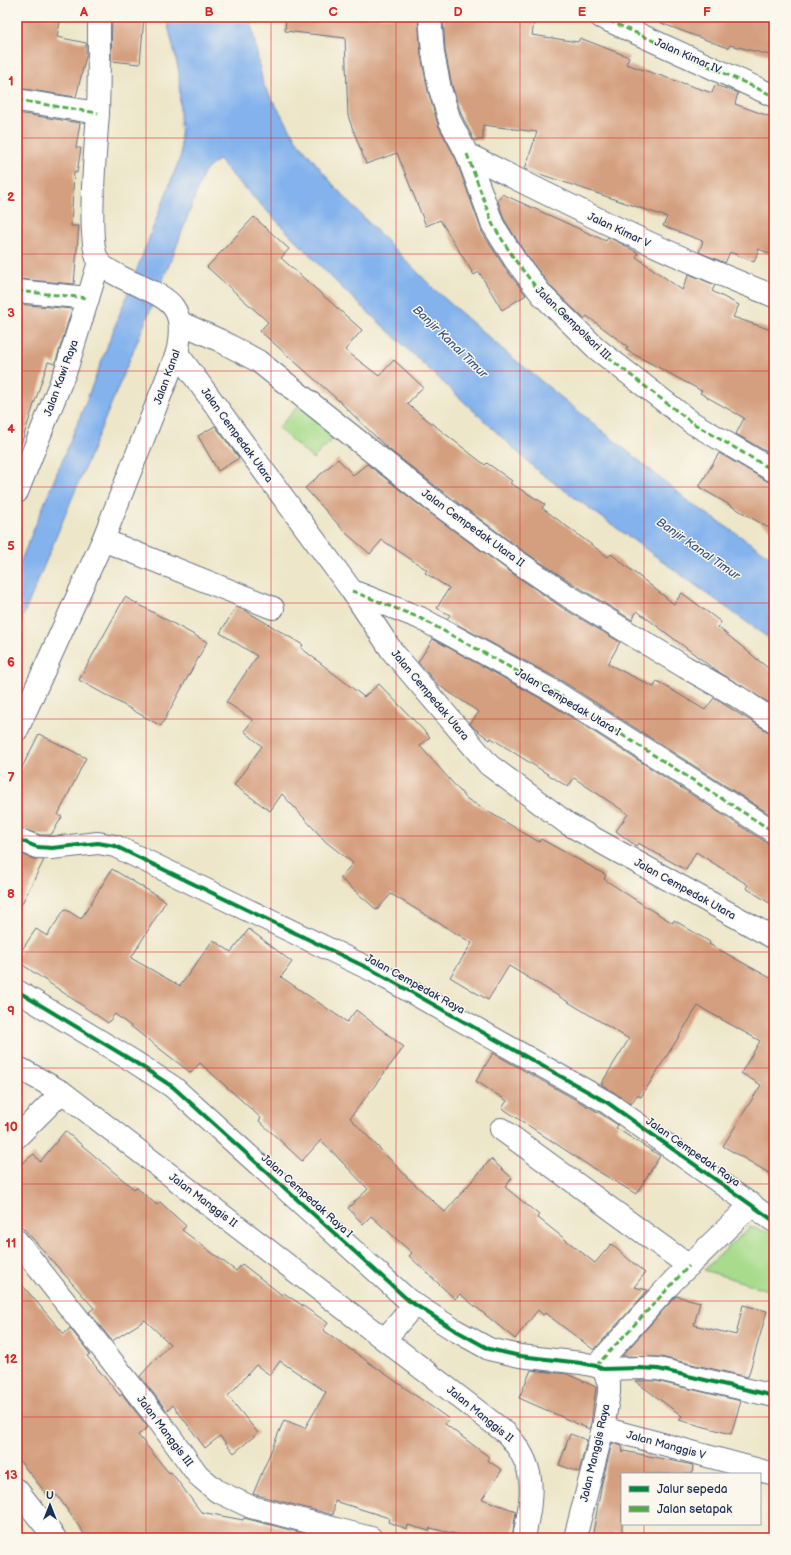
<svg xmlns="http://www.w3.org/2000/svg" width="791" height="1555" font-family="'Balsamiq Sans',sans-serif">
<style>
.green{fill:#a8dc8c;stroke:#628675}
.water{fill:#83b2ed;stroke:#4f70a6}
.building{fill:#d49f7e}
.lines{fill:none;stroke-linecap:round;stroke-linejoin:round}
.minor-casing{stroke:#646f83;stroke-width:24}
.minor{stroke:#fff;stroke-width:22}
.quiet{stroke:#52ab49;stroke-width:3;stroke-dasharray:6 3;stroke-linecap:butt}
.cycleway-casing{stroke:#fbf7ec;stroke-width:6}
.cycleway{stroke:#00873e;stroke-width:4}
.grid{fill:none;stroke:#d62828;stroke-width:1;stroke-opacity:0.55}
.labels{text-anchor:middle;dominant-baseline:central;stroke-width:3;stroke-linejoin:round;paint-order:stroke}
.street-label{font-size:11px;fill:#1b2f5e;stroke:#fbf7ec}
.water-label{font-size:12px;font-style:italic;fill:#3a5689;stroke:#fbf7ec}
.neatline{fill:none;stroke:#d62828;stroke-width:1.5}
.grid-label{font-size:13px;text-anchor:middle;font-weight:bold;fill:#d62828}
</style>
<rect width="100%" height="100%" fill="#fbf7ec"/>
<filter id="ink" filterUnits="userSpaceOnUse"><feTurbulence type="fractalNoise" baseFrequency=".025" numOctaves="2"/><feDisplacementMap in="SourceGraphic" scale="8" xChannelSelector="R" yChannelSelector="G"/><feConvolveMatrix kernelMatrix="1 2 1 2 8 2 1 2 1" color-interpolation-filters="sRGB"/></filter>
<filter id="wash" filterUnits="userSpaceOnUse"><feTurbulence type="fractalNoise" baseFrequency=".012" numOctaves="4" result="noise"/><feDisplacementMap in="SourceGraphic" scale="16" xChannelSelector="R" yChannelSelector="G"/><feGaussianBlur stdDeviation="0.9" result="paint"/><feColorMatrix in="noise" values="0 0 0 0 0 0 0 0 0 0 0 0 0 0 0 0 0 1.4 0 .05"/><feComposite in="paint" operator="in"/></filter>
<g filter="url(#wash)">
<rect width="100%" height="100%" fill="#ede6c9"/>
<g class="green">
<polygon points="301,403 336,435 313,459 278,428"/>
<polygon points="750,1227 774,1234 774,1292 704,1270"/>
</g>
<polygon class="water" points="166,17 250,17 263,84 296,139 336,188 368,222 435,290 508,354 691,503 774,559 774,642 538,471 340,286 231,174 219,159 204,172 176,248 17,631 17,570 80,417 181,155 179,72"/>
<g id="blocks">
<g class="building">
<polygon points="17,17 61,17 57,37 86,43 86,56 76,97 17,88"/>
<polygon points="112,17 144,17 140,64 111,61"/>
<polygon points="286,17 418,17 421,55 428,91 438,125 456,159 482,232 505,268 526,295 502,310 479,272 474,275 440,220 426,226 397,153 366,164 348,116 345,38 285,31"/>
<polygon points="443,17 535,17 532,35 578,42 580,38 629,57 626,64 712,93 715,85 738,93 735,104 774,118 774,256 759,249 754,262 730,252 725,263 699,252 703,241 663,226 667,217 525,169 537,132 483,125 483,140 474,140 462,116 452,86 445,51"/>
<polygon points="650,17 774,17 774,56 730,45 728,48 650,19"/>
<polygon points="17,113 80,123 76,148 81,148 77,173 74,172 71,226 79,226 74,284 17,279"/>
<polygon points="502,194 606,241 608,237 626,246 638,253 636,257 682,290 689,274 715,285 712,291 739,305 733,317 774,331 774,456 736,434 744,418 700,393 702,391 626,350 628,347 587,316 584,319 551,287 525,253 504,219 498,201"/>
<polygon points="254,217 289,249 281,258 362,330 345,350 379,376 394,360 423,387 407,404 485,465 487,463 512,481 510,483 545,504 542,508 608,557 611,554 674,604 682,593 721,622 718,627 774,673 774,706 714,669 637,611 632,620 575,585 519,548 438,488 386,447 338,400 260,331 268,322 207,267"/>
<polygon points="17,304 72,309 55,364 48,362 21,444 17,443"/>
<polygon points="215,426 239,458 218,471 198,436"/>
<polygon points="719,453 774,485 774,531 699,487"/>
<polygon points="338,459 353,475 367,464 423,508 505,568 561,607 620,642 608,664 654,687 657,681 705,710 714,698 767,731 774,733 774,817 562,681 447,619 450,615 437,608 449,588 425,573 427,570 382,540 370,554 346,533 305,488"/>
<polygon points="125,597 207,642 161,726 79,680"/>
<polygon points="236,607 246,611 303,645 301,648 364,697 379,684 430,737 420,746 467,799 539,842 541,839 606,875 604,879 651,910 673,923 674,920 710,942 709,944 774,980 774,1176 723,1146 761,1085 741,1073 760,1041 698,1006 641,1097 637,1095 631,1104 601,1084 629,1039 509,966 488,1000 450,977 472,943 391,894 377,910 340,878 353,863 326,842 282,794 270,811 234,785 262,746 244,731 253,720 226,702 257,656 220,633"/>
<polygon points="433,639 549,703 767,843 774,844 774,906 746,888 748,885 696,852 686,870 638,843 636,846 616,831 628,814 574,778 568,787 491,738 490,740 474,728 470,724 479,712 437,684 418,662"/>
<polygon points="39,734 86,758 58,815 62,817 51,835 40,835 17,827 17,777"/>
<polygon points="17,852 33,859 44,860 17,913"/>
<polygon points="112,869 166,901 131,958 180,986 213,940 231,952 249,929 292,962 281,977 347,1022 356,1010 404,1047 350,1118 409,1179 445,1212 491,1159 512,1178 505,1187 539,1215 537,1217 595,1263 611,1244 645,1273 634,1287 648,1290 594,1350 545,1313 543,1315 538,1310 515,1339 460,1294 455,1299 409,1256 412,1253 371,1216 363,1224 348,1208 368,1189 321,1140 302,1161 259,1121 261,1118 200,1063 191,1073 115,1014 108,1023 17,961 17,957 36,929 47,936 65,909 81,919"/>
<polygon points="493,1053 601,1114 618,1125 616,1128 660,1156 636,1194 591,1167 502,1108 507,1101 476,1081"/>
<polygon points="65,1131 134,1189 136,1187 157,1205 160,1202 186,1226 182,1230 236,1271 242,1264 282,1295 284,1293 328,1323 323,1330 449,1419 445,1424 489,1457 487,1460 502,1470 482,1499 516,1511 512,1538 473,1538 430,1528 429,1531 408,1525 407,1529 388,1522 389,1518 335,1501 333,1515 253,1494 284,1420 305,1428 326,1392 280,1361 270,1375 256,1365 228,1396 258,1433 234,1453 220,1436 205,1448 173,1405 167,1411 140,1376 170,1344 145,1320 112,1341 89,1312 94,1308 17,1221 17,1167 34,1154 40,1162"/>
<polygon points="17,1279 64,1334 70,1328 90,1354 87,1356 120,1396 122,1394 146,1425 148,1427 138,1435 169,1473 171,1472 201,1512 243,1520 244,1518 321,1538 87,1538 57,1495 51,1499 17,1458"/>
<polygon points="676,1296 700,1302 694,1325 736,1335 743,1305 767,1311 748,1377 661,1357 622,1356"/>
<polygon points="531,1370 567,1374 596,1387 591,1423 589,1429 519,1398"/>
<polygon points="635,1381 656,1381 741,1401 731,1434 679,1420 682,1416"/>
<polygon points="570,1434 587,1440 579,1472 559,1465"/>
<polygon points="612,1443 622,1446 623,1453 624,1451 693,1465 692,1474 622,1474 622,1533 615,1532 614,1538 592,1538 602,1483"/>
</g>
</g>
</g>
<g filter="url(#ink)">
<use href="#blocks" fill-opacity="0" stroke="#646f83" stroke-width="1"/>
<g class="lines">
<g class="minor-casing">
<g id="minor">
<polyline points="430,17 433,53 440,89 450,121 467,154 493,225 515,260 542,295 597,349 691,422 774,471"/>
<polyline points="601,17 774,96"/>
<polyline points="17,100 98,113"/>
<path d="M467,154C568,205 668,255 774,296"/>
<polyline points="17,291 88,298"/>
<polyline points="181,323 219,340 258,361 430,498 512,558 568,596 685,667 738,697 774,721"/>
<polyline points="177,353 352,591 392,651 489,765 568,824 774,938"/>
<polyline points="17,492 67,367 99,262"/>
<polyline points="103,540 273,608"/>
<polyline points="352,591 420,618 555,692 774,832"/>
<path d="M17,730L103,540L177,353C189,299 163,298 121,277C114,273 104,269 99,262C86,244 96,141 98,114C99,82 99,49 99,17"/>
<polyline points="17,839 37,847 52,848 98,843 115,846 374,971 608,1103 774,1221"/>
<polyline points="17,991 133,1061 173,1087 408,1300 453,1329 489,1349 520,1356 581,1363 596,1366 603,1369 639,1368 658,1369 774,1396"/>
<path d="M17,1067L62,1092L506,1433C539,1468 532,1495 524,1538"/>
<polyline points="501,1129 689,1266"/>
<polyline points="17,1137 62,1092"/>
<polyline points="17,1241 156,1417 198,1475 217,1491 251,1507 371,1538"/>
<polyline points="385,1339 415,1304"/>
<polyline points="596,1366 674,1280 752,1204"/>
<polyline points="603,1428 774,1474"/>
<polyline points="17,1490 55,1538"/>
<polyline points="575,1538 603,1428 609,1393 609,1383 603,1369"/>
</g>
</g>
<use href="#minor" class="minor"/>
<g class="quiet">
<polyline points="601,17 774,96"/>
<polyline points="17,100 98,113"/>
<polyline points="467,154 493,225 515,260 542,295 597,349 691,422 774,471"/>
<polyline points="17,291 88,298"/>
<polyline points="352,591 420,618 555,692 774,832"/>
<polyline points="596,1366 689,1266"/>
</g>
<g class="cycleway-casing">
<g id="cycleway">
<polyline points="17,839 37,847 52,848 98,843 115,846 374,971 608,1103 774,1221"/>
<polyline points="17,991 133,1061 173,1087 408,1300 453,1329 489,1349 520,1356 581,1363 596,1366 603,1369 639,1368 658,1369 774,1396"/>
</g>
</g>
<use href="#cycleway" class="cycleway"/>
</g>
</g>
<path class="grid" d="M146,17V1538M271,17V1538M396,17V1538M520,17V1538M644,17V1474M17,138H774M17,254H774M17,371H774M17,487H774M17,603H774M17,719H774M17,836H774M17,952H774M17,1068H774M17,1184H774M17,1301H774M17,1417H774M644,1524V1538"/>
<g class="labels">
<g class="street-label">
<text transform="translate(688 56) rotate(24)">Jalan Kimar IV</text>
<text transform="translate(619 230) rotate(25)">Jalan Kimar V</text>
<text transform="translate(573 323) rotate(44)">Jalan Gempolsari III</text>
<text transform="translate(167 377) rotate(-70)">Jalan Kanal</text>
<text transform="translate(61 378) rotate(-70)">Jalan Kawi Raya</text>
<text transform="translate(237 435) rotate(54)">Jalan Cempedak Utara</text>
<text transform="translate(473 528) rotate(36)">Jalan Cempedak Utara II</text>
<text transform="translate(430 695) rotate(50)">Jalan Cempedak Utara</text>
<text transform="translate(568 702) rotate(31)">Jalan Cempedak Utara I</text>
<text transform="translate(685 889) rotate(29)">Jalan Cempedak Utara</text>
<text transform="translate(415 984) rotate(29)">Jalan Cempedak Raya</text>
<text transform="translate(693 1152) rotate(35)">Jalan Cempedak Raya</text>
<text transform="translate(307 1196) rotate(42)">Jalan Cempedak Raya I</text>
<text transform="translate(203 1200) rotate(37)">Jalan Manggis II</text>
<text transform="translate(480 1414) rotate(39)">Jalan Manggis II</text>
<text transform="translate(165 1431) rotate(53)">Jalan Manggis III</text>
<text transform="translate(666 1445) rotate(15)">Jalan Manggis V</text>
<text transform="translate(595 1453) rotate(-77)">Jalan Manggis Raya</text>
</g>
<g class="water-label">
<text transform="translate(450 342) rotate(44)">Banjir Kanal Timur</text>
<text transform="translate(698 549) rotate(35)">Banjir Kanal Timur</text>
</g>
</g>
<rect width="791" height="1555" fill="none" stroke="#fbf7ec" stroke-width="44"/>
<rect x="621" y="1473" width="140" height="52" fill="#fbf7ec" stroke="#a1a7b3"/>
<rect x="629" y="1486" width="20" height="6" fill="#00873e" stroke="#a1a7b3"/>
<text x="657" y="1493" font-size="12" fill="#1b2f5e">Jalur sepeda</text>
<rect x="629" y="1506" width="20" height="6" fill="#52ab49" stroke="#a1a7b3"/>
<text x="657" y="1513" font-size="12" fill="#1b2f5e">Jalan setapak</text>
<g transform="translate(50 1505)" stroke="#fbf7ec" stroke-width="3" paint-order="stroke">
<path d="M0-3L7 15L0 10L-7 15Z" fill="#1b2f5e"/>
<text y="-6" font-size="11" font-weight="bold" text-anchor="middle" fill="#1b2f5e">U</text>
</g>
<rect x="22" y="22" width="747" height="1511" class="neatline"/>
<g class="grid-label">
<text x="84" y="16">A</text>
<text x="209" y="16">B</text>
<text x="333" y="16">C</text>
<text x="458" y="16">D</text>
<text x="582" y="16">E</text>
<text x="707" y="16">F</text>
<text x="11" y="85">1</text>
<text x="11" y="201">2</text>
<text x="11" y="317">3</text>
<text x="11" y="433">4</text>
<text x="11" y="550">5</text>
<text x="11" y="666">6</text>
<text x="11" y="782">7</text>
<text x="11" y="898">8</text>
<text x="11" y="1015">9</text>
<text x="11" y="1131">10</text>
<text x="11" y="1247">11</text>
<text x="11" y="1363">12</text>
<text x="11" y="1479">13</text>
</g>
</svg>
